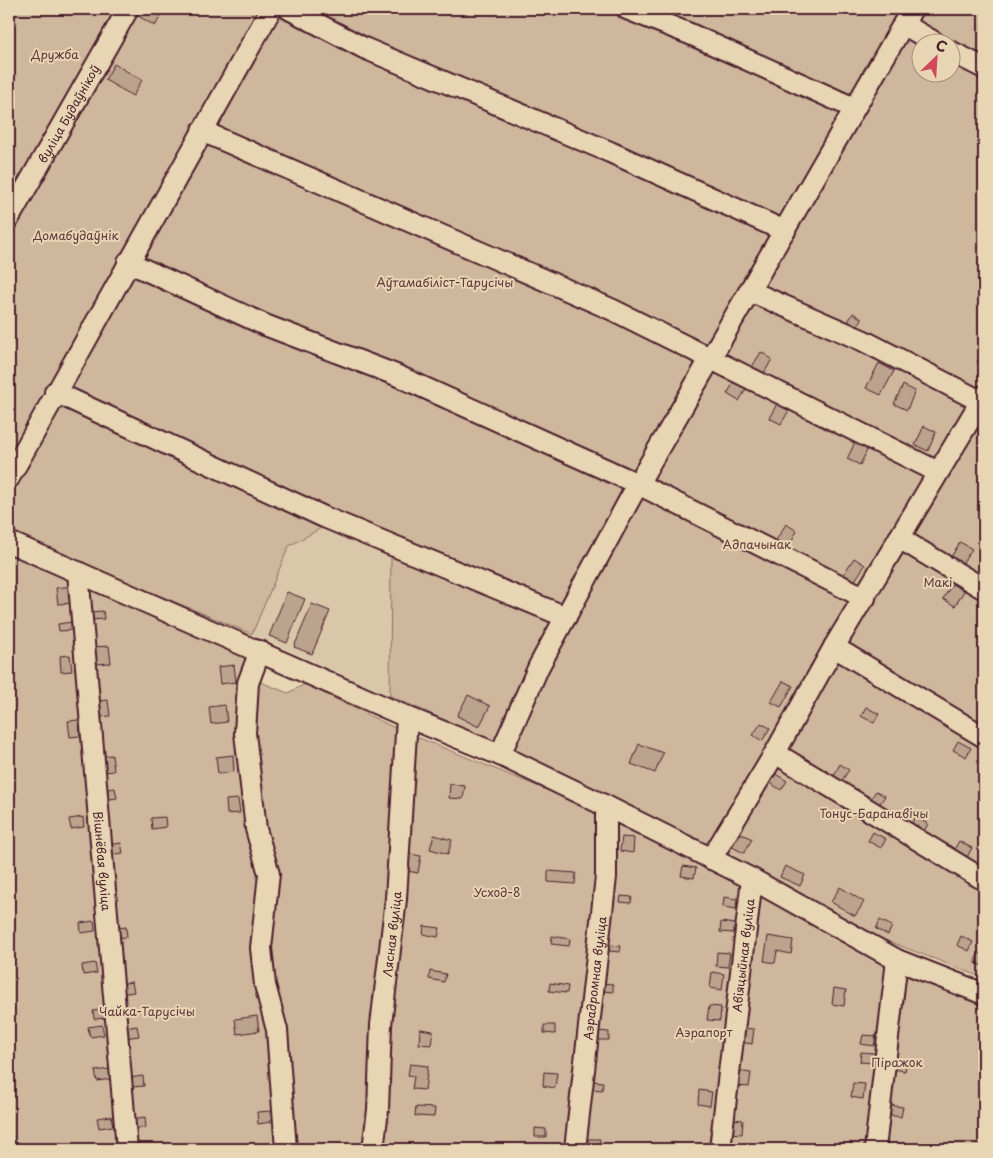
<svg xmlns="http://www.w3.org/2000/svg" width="993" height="1158" font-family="'Playpen Sans',sans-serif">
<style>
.built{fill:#dac6a8}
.green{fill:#cfb79d;stroke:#8c6b64;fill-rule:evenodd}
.building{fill:#bba38d;stroke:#4a1f2b}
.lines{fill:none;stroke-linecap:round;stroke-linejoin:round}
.minor-casing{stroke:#4a1f2b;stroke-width:24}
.minor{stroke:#e8d5b3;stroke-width:20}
.labels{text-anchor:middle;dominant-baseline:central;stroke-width:4;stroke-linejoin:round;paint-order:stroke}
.park-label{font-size:12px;fill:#5e363c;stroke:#e8d5b3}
.street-label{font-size:12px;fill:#4a1f2b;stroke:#e8d5b3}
</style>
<rect width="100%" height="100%" fill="#e8d5b3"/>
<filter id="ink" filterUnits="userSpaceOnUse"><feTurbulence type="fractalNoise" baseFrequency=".02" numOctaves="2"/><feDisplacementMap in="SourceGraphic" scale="10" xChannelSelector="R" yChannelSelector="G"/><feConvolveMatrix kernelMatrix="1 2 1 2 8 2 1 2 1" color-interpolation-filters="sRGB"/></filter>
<g filter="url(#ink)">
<polygon class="built" points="323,527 392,556 390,696 252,634 289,546"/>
<g class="green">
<path d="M9,9H984V978L851,927L724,853L507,747L390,696L391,556L323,527L289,546L252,634L9,533ZM920,42H950V72H920Z"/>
<polygon points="9,552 247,657 258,681 288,693 305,684 395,728 613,817 825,931 984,999 984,1149 9,1149"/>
</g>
<g class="building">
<polygon points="145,9 165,9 155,26 140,17"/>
<polygon points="114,64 142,80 133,96 105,80"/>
<polygon points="853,313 862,319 855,331 846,325"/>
<polygon points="984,349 984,366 977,362"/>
<polygon points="761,352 772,359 762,377 750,370"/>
<polygon points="879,363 894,371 881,395 866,388"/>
<polygon points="737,377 749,384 739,401 727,394"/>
<polygon points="903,385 915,391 907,410 894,404"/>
<polygon points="779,400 791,407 781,424 769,418"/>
<polygon points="924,426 936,432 928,451 915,445"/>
<polygon points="856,440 869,446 860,465 847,459"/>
<polygon points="786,524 797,531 787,549 775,542"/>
<polygon points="960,542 972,549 962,564 951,557"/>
<polygon points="854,558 865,565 854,582 843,575"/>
<polygon points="952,584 964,591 955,606 943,599"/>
<polygon points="72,586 74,603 58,604 56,588"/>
<polygon points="287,592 305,599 287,643 269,636"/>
<polygon points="312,604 330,611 312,654 294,647"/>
<polygon points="103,611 104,619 90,620 90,612"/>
<polygon points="72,622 73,630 59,631 58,624"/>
<polygon points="109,646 111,663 95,664 93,647"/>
<polygon points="70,655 72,671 61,672 60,656"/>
<polygon points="234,665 236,682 220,684 218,667"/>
<polygon points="783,681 793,686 781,707 771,702"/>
<polygon points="468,695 490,706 479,727 457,716"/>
<polygon points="108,700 110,716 100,717 98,701"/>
<polygon points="225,705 227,722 211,724 209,707"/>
<polygon points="866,707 879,714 874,723 861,716"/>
<polygon points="79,720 80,736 70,737 68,721"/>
<polygon points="761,723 770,728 762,741 753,735"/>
<polygon points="958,741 971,748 966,757 953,750"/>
<polygon points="639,744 663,753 655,773 631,764"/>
<polygon points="112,755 114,771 104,772 102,756"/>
<polygon points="233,755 234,772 218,774 216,757"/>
<polygon points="840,764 849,770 841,782 833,777"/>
<polygon points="774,773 787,781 781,790 769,782"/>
<polygon points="450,784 465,786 463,799 449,798"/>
<polygon points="115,788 117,798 103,800 102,790"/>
<polygon points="876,791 885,796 877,808 868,803"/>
<polygon points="238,799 240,813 227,814 226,800"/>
<polygon points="83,817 84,827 71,829 69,819"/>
<polygon points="165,817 166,827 152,829 151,818"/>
<polygon points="915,817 928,824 923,833 910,826"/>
<polygon points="739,832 752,839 744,853 732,847"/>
<polygon points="873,832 886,839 881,848 868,841"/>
<polygon points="434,835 452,840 448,854 430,849"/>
<polygon points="622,837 634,838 633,853 620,851"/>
<polygon points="959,841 972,848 967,857 954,850"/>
<polygon points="121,843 123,853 109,855 108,845"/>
<polygon points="405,853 421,856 418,873 402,870"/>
<polygon points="683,866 696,868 694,878 681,876"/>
<polygon points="785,866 805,875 800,886 780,877"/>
<polygon points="548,871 576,873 575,884 548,882"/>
<polygon points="840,887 864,902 855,916 831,902"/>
<polygon points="621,896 632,897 631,903 620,902"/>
<polygon points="724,897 737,899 736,909 723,907"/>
<polygon points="880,920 892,926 888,935 876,929"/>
<polygon points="94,921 95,931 81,933 80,923"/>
<polygon points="721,922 735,924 733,933 720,932"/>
<polygon points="424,926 440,928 438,937 423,934"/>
<polygon points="126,927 127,937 113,938 112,929"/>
<polygon points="552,936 570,939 569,946 551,944"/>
<polygon points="768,936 793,940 791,954 777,951 775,963 764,961"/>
<polygon points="961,936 973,942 969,951 957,945"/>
<polygon points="610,945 621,946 620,952 609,951"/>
<polygon points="717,952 730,953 728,967 716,966"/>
<polygon points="979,953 984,956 984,967 974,962"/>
<polygon points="95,963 97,973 83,975 82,965"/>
<polygon points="430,971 446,974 444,982 429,979"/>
<polygon points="712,972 724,974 722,990 710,988"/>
<polygon points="132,982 134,992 120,994 118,984"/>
<polygon points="550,983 568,986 567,993 549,991"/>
<polygon points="602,983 613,984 613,992 602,991"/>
<polygon points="834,988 846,990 844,1006 832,1004"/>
<polygon points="709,1006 721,1007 720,1021 707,1020"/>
<polygon points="105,1009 106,1018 94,1019 93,1011"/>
<polygon points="257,1016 259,1031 237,1034 235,1019"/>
<polygon points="102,1025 104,1035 90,1037 88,1027"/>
<polygon points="544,1025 555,1025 555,1034 544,1033"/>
<polygon points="137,1026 139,1036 125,1038 124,1028"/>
<polygon points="741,1028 754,1029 752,1044 740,1042"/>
<polygon points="420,1029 433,1031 431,1045 419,1044"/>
<polygon points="598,1031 609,1032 609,1040 597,1040"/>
<polygon points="863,1035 876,1036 874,1046 861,1044"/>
<polygon points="861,1052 875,1053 873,1063 860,1062"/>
<polygon points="894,1059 907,1061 905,1071 892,1069"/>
<polygon points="410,1064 428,1066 425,1090 412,1089 414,1076 408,1075"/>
<polygon points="109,1069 111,1079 97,1081 95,1071"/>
<polygon points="738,1071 751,1073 749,1087 736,1086"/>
<polygon points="544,1072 557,1073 555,1088 543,1086"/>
<polygon points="143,1076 144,1086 131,1087 129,1078"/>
<polygon points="592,1081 603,1082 602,1090 591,1089"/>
<polygon points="853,1083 865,1084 863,1099 851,1097"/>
<polygon points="699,1090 712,1092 710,1106 698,1104"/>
<polygon points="890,1105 903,1107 901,1117 888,1115"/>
<polygon points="416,1107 435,1108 434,1117 415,1116"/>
<polygon points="270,1111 271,1122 258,1124 257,1112"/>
<polygon points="111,1116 113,1126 99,1128 97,1118"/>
<polygon points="145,1117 146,1127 133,1129 131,1119"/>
<polygon points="731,1119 743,1120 742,1134 729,1133"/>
<polygon points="535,1128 546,1129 546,1137 535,1137"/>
<polygon points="588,1139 600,1139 599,1147 588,1147"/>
</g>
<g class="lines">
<g class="minor-casing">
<g id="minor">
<polyline points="289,9 364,48 610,152 785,231"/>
<polyline points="627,9 690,34 854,108"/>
<polyline points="903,24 934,42"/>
<polyline points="950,51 984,68"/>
<polyline points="202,131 613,310 938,472"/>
<path id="s1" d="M9,218L128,9"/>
<polyline points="128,262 265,325 396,375 638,484 865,598"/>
<polyline points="750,291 864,341 982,402"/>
<polyline points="55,392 324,517 566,617"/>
<polyline points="9,478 271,9"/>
<polyline points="899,538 984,589"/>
<polyline points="9,542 407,717 500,755 606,806 752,879 897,960 984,994"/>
<path id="s2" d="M78,572L127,1149"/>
<polyline points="834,647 984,737"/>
<polyline points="260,651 248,683 245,733 256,829 269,874 261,948 265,985 277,1030 286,1149"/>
<polyline points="775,753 984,880"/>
<polyline points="500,755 539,666 638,484 912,9"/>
<polyline points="711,859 775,753 834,647 984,396"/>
<path id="s3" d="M373,1149L378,1110L381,1025L396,899L407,717"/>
<path id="s4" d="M575,1149L606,877V806"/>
<path id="s5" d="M720,1149L752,879"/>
<polyline points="875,1149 897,960"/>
</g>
</g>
<use href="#minor" class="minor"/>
</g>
</g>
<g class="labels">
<g class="park-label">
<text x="55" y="54">Дружба</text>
<text x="76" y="235">Домабудаўнік</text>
<text x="445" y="282">Аўтамабіліст-Тарусічы</text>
<text x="757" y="544">Адпачынак</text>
<text x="938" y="582">Макі</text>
<text x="874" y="813">Тонус-Баранавічы</text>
<text x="497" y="892">Усход-8</text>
<text x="147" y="1011">Чайка-Тарусічы</text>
<text x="704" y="1032">Аэрапорт</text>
<text x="897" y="1062">Піражок</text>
</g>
<g class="street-label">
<text stroke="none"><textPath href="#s1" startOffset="120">вуліца Будаўнікоў</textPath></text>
<text stroke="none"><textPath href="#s2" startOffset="290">Вішнёвая вуліца</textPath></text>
<text stroke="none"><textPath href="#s3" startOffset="216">Лясная вуліца</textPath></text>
<text stroke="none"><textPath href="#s5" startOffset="195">Авіяцыйная вуліца</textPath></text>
<text stroke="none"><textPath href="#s4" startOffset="172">Аэрадромная вуліца</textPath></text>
</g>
</g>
<rect width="993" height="1158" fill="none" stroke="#e8d5b3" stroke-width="30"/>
<rect x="15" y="15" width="963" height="1128" fill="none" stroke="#4a1f2b" stroke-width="2" filter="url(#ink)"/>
<g transform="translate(936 58) rotate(25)"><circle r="24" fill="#e8d5b3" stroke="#a98c7d"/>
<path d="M0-4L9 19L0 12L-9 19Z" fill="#d1495b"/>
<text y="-8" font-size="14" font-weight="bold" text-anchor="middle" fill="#4a1f2b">С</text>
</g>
</svg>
